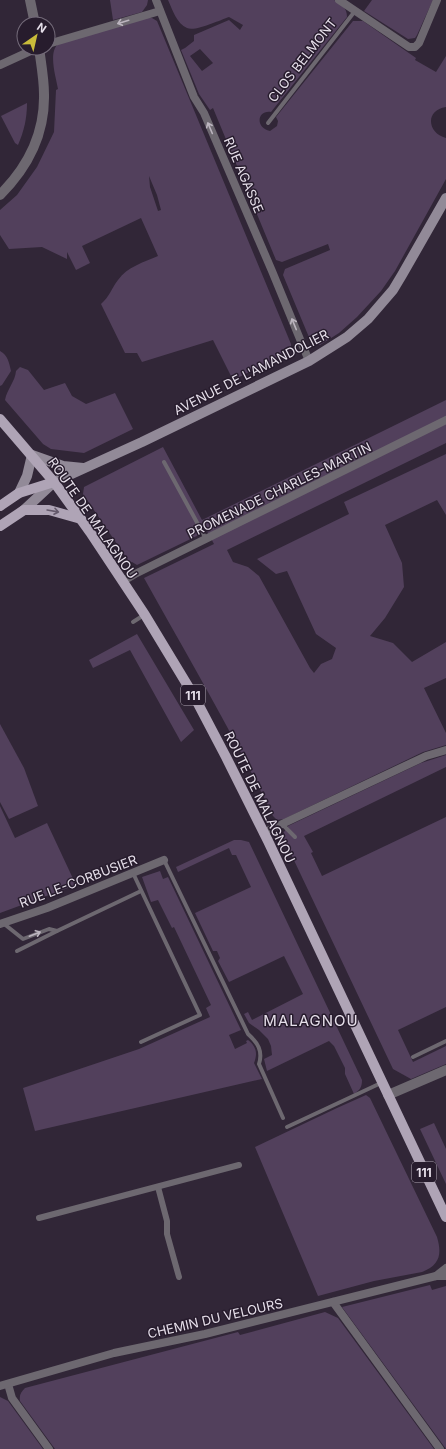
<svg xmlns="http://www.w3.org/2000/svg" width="446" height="1449" font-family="Inter,sans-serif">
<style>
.green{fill:#52405c;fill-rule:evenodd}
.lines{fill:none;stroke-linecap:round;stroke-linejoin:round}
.service{stroke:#6d6870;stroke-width:4}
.pedestrian{stroke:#6d6870;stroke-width:6}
.minor{stroke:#6d6870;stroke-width:8}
.tertiary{stroke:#6d6870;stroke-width:10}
.secondary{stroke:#928a98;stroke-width:10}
.primary{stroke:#afa4b6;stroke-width:10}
.oneway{stroke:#bcb5bf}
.oneway2{stroke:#64596b}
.labels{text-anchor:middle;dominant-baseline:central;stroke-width:3;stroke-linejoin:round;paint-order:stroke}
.shield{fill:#271c2d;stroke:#ada4b1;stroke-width:1}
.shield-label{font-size:12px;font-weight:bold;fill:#e6dfea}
.street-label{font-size:13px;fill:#e6dfea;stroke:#271c2d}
.quarter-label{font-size:15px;letter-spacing:1px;fill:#e6dfea;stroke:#271c2d}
</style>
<rect width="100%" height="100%" fill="#312637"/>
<g class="green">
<polygon points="110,0 148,0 147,5 142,12 113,20"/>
<path d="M168,0H334C341,5 347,7 347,17L271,112C257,110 255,128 270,131L277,126L278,121L276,117L353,21H363L416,58L415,60L436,72L446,56V107C425,110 427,133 446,138V179L395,271L381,291L357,317L339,333L320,345L311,342L283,275L285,269L330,250L328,244L282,262L276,260L213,108L210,110L199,94L181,50L185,48L194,41V35L229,20L240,30L243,25L229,17C220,20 195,32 187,28C177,24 172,9 168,0ZM200,49L213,63L202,71L190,56Z"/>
<polygon points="372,0 433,0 417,35 415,38 408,39 364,11"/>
<path d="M147,18H152L157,21L291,344V348L288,353L233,380L213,340L142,362L137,353H125L101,304C110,296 111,289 118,280C127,267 144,262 158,256L141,218L82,246L90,263L76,270L67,252V259L42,247L9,249L0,235V210L17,195L37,167L54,132L56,90L58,89C56,77 48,53 58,44ZM149,176L157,195L161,210L158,211L150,187Z"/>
<path d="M27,103C27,118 24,131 18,145L15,143L1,116Z"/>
<path d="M0,351C8,355 9,363 11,371L2,385L0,386Z"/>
<path d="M20,367L28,370L44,390L65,383L72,396L86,404L115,393L133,429L84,453L51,449L43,444L5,400C7,389 15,382 16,371Z"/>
<path d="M446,400V443L227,550L233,562L248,567L259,576L310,668L314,673L321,664L332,659L336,648L316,634L287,571L276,574L257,559L349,514L344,502L446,454V515L437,500L385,525L402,563L404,587L385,618L370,636L393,643L412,662L446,642V678L424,688L446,733V745L423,752L284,819L277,820L273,816C234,735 188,657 144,578L214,544L207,531L137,565L132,562L130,563L83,494L84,487L163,447L202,520Z"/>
<polygon points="137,634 194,730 181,742 130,650 93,668 89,660"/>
<polygon points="0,724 24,768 38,806 9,819 0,802"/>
<polygon points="446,755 446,767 304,836 313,852 311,853 322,876 446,817 446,1007 398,1030 413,1062 446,1046 446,1064 411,1079 393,1069 282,835 288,826 421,763"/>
<polygon points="0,806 15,838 47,823 76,885 0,913"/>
<path d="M234,840H241L249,842L362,1080C362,1087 360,1090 354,1094L345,1074V1068L334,1046L329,1041L267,1071L264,1059L272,1055L271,1046L268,1039L259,1030L249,1023L244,1014L248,1012L252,1020L303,994L284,956L229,982L218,961L220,958L217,951H213L195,913L251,887L236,855H232L229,848L178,872L176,867Z"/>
<path d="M160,871L163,879L168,877L241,1030L229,1035L235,1049L247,1043L246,1041L248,1040C256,1046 258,1053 254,1063L262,1079L35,1131L23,1088L139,1049L210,1017L206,1008L211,1005L174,927L172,928L158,900L151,902L142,877Z"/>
<path d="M366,1095L370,1098L437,1237C442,1254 440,1265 422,1272L374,1281L318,1296L255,1147L337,1108Z"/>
<polygon points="434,1123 446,1149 446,1184 420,1129"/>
<polygon points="430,1285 432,1290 446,1286 446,1449 342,1307"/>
<path d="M325,1312L338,1318L434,1449H55L20,1401C19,1395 21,1392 25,1388L238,1332L240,1335Z"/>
<polygon points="0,1397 8,1401 43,1449 0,1449"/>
</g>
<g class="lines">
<g class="service">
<polyline points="268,123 355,11"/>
<polyline points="164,462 206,539"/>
<polyline points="133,622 144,615"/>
<polyline points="282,824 295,837"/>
<path d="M164,860L248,1034C258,1043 263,1051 259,1064L283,1118"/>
<polyline points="133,873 200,1015 141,1042"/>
<polyline points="3,923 23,939 49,929 57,931 141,891"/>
<polyline points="17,951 57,931"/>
<polyline points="413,1057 446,1041"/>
<polyline points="287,1127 381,1083"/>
</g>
<g class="pedestrian">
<polyline points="158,1187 167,1221 167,1234 179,1277"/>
<polyline points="39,1218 239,1165"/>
</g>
<g class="minor">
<polyline points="156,0 194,97 204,113 272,271 309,361"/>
<polyline points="339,0 409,47 415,47 419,43 437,0"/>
<polyline points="48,44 160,11"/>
<polyline points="0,65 37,48"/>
<polyline points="123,581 135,574 446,420"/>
<polyline points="263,833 426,756 446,750"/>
<polyline points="0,924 47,908 164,860"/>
<polyline points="436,1276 446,1268"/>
<polyline points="333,1302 440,1449"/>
<polyline points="8,1384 12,1398 49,1449"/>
<polyline points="0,1386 114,1353 205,1334 436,1276 446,1276"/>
</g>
<g class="tertiary">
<polyline points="30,0 35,24"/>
<path d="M0,195C28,167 45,134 44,94C44,79 41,63 39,48"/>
<polyline points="388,1095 446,1070"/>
</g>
<g class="secondary">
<polyline points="19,493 27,476 32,455 63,466 83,468"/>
<polyline points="24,510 54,482 142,442 309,361 347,337 368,319 393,290 402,275 446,198"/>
</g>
<g class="primary">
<polyline points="0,419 54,482 90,532 145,615 194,696 226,757 268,841 446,1217"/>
<polyline points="0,506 19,493 54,482"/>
<polyline points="0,526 24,510 49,510 81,519"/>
</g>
</g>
<defs><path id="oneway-shaft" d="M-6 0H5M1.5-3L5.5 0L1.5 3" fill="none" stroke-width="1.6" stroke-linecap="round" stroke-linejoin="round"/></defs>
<g class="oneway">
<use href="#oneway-shaft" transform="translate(123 22) rotate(163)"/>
<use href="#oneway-shaft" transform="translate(210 128) rotate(-113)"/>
<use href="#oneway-shaft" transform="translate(294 324) rotate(-112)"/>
<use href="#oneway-shaft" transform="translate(35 934) rotate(-21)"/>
</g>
<use class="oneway2" href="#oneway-shaft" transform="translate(53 511) rotate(10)"/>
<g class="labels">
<g class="shield">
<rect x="181" y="685" width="24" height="20" rx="3"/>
<rect x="412" y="1162" width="24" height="20" rx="3"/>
</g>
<g class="shield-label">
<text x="193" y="695">111</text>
<text x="424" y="1172">111</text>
</g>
<g class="street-label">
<text transform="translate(302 60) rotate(-52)">CLOS BELMONT</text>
<text transform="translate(244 175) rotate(67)">RUE AGASSE</text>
<text transform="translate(251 372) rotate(-27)">AVENUE DE L'AMANDOLIER</text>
<text transform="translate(279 490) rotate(-26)">PROMENADE CHARLES-MARTIN</text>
<text transform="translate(93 518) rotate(55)">ROUTE DE MALAGNOU</text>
<text transform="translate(260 797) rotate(64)">ROUTE DE MALAGNOU</text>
<text transform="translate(78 881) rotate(-21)">RUE LE-CORBUSIER</text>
<text transform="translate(215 1318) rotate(-13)">CHEMIN DU VELOURS</text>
</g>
<g class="quarter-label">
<text x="311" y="1020">MALAGNOU</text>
</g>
</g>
<g transform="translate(36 36) rotate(34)"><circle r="19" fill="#271c2d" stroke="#736a79"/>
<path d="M0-3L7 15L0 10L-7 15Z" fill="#c9bb3a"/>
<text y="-6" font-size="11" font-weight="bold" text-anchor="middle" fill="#e6dfea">N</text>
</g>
</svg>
